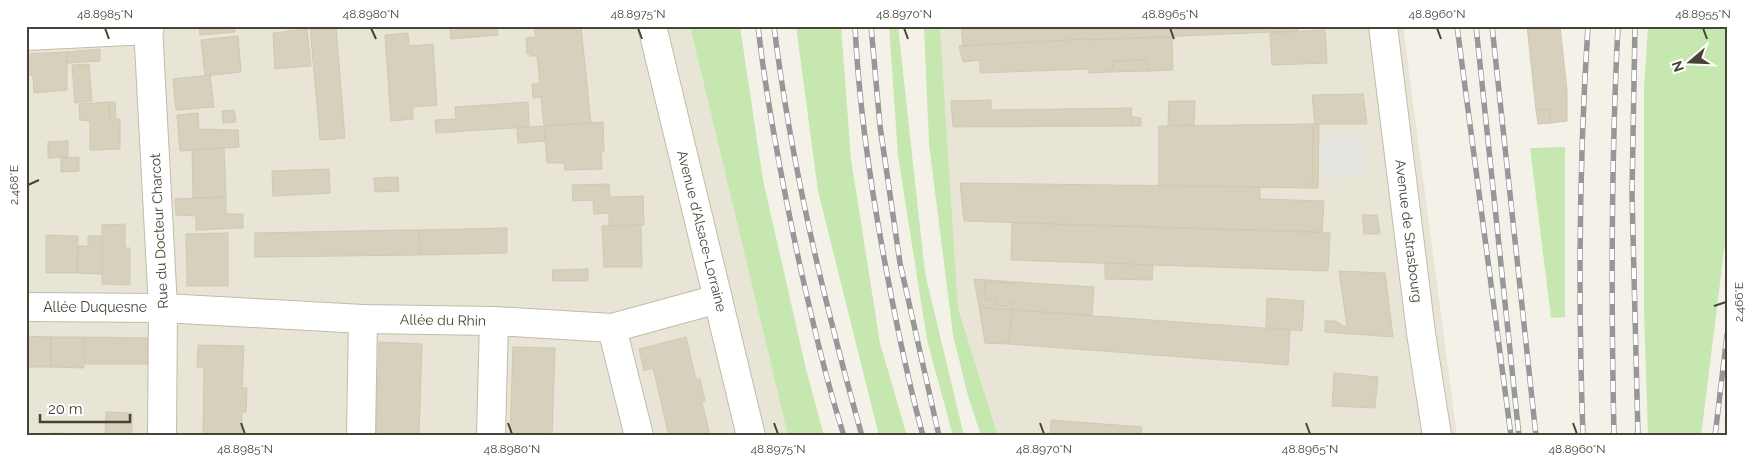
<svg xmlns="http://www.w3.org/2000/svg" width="1753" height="462" font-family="Raleway,sans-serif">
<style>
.residential{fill:#e8e5d6}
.green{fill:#c6e8b0}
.parking{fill:#e5e4e0}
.building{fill:#d6d0bd;stroke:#d1c9b0}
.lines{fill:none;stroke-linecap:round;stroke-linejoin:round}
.minor-casing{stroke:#c0bcaa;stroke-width:30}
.minor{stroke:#fff;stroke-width:28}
.rail-casing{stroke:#979797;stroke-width:5.5}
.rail{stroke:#fff;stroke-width:4;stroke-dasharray:11;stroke-linecap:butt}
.ticks{fill:none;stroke:#474336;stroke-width:2}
.labels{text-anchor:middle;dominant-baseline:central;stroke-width:4;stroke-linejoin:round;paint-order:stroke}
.street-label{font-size:14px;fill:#474336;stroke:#fff}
.neatline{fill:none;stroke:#474336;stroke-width:2}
.ticks-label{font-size:12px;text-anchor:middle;fill:#474336}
</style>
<rect width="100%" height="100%" fill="#f4f2e8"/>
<g class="residential">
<polygon points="26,26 690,26 788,436 26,436"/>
<polygon points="940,26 1403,26 1457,436 998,436 958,308"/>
</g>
<g class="green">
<polygon points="690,26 740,26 763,180 806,369 824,436 788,436"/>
<polygon points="796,26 841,26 851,159 880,343 907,436 879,436 818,191"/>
<polygon points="889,26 898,26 925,273 964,436 953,436 927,340 898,156"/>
<polygon points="924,26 940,26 958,308 998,436 981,436 968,396 953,335 929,144"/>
<polygon points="1648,26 1727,26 1727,227 1701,436 1648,436 1644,312 1644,88"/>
<polygon points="1565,147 1565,317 1551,318 1530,148"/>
</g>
<polygon class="parking" points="1363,135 1365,174 1324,179 1322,136"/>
<g class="building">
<polygon points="199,26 234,26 235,32 200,35"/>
<polygon points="310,26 336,26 345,138 320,140"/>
<polygon points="427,26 497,26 498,35 451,39 450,26 427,28"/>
<polygon points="534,26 581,26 591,123 544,126 541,97 533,98 532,84 540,84 537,56 530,56 530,54 527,54 526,38 536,37"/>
<polygon points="961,26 1298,26 1298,31 1087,40 1087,39 963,46"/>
<polygon points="1527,26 1560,26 1567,91 1567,121 1550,123 1549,109 1536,110"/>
<polygon points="307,29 311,66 275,69 273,33"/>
<polygon points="1325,30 1327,63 1272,65 1270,33"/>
<polygon points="408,33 409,46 433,44 437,105 413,107 413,119 391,121 385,35"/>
<polygon points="238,36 241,72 205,76 201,40"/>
<polygon points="1172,37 1173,70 1149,71 1145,60 1113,61 1113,68 1109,72 1089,73 1088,69 980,73 980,60 963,62 959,46 1087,39 1087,40"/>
<polygon points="100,49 100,61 67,63 67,52"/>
<polygon points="67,52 67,90 34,93 33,75 26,75 26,54"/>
<polygon points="1145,60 1149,71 1109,72 1113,68 1113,61"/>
<polygon points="89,64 92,101 75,103 72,65"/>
<polygon points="210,75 214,107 176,110 173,79"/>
<polygon points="1363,94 1367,124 1315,124 1312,95"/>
<polygon points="991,100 991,110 1132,108 1131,115 1132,115 1132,126 953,127 951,101"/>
<polygon points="1169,101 1195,101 1194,125 1168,125"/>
<polygon points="109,102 110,120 120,119 120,149 90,150 90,121 80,120 79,104"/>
<polygon points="109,102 115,102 116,120 110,120"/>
<polygon points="528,102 529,127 436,133 435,120 456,119 455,107"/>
<polygon points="1549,109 1550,123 1538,124 1536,110"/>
<polygon points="234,110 236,122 223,123 222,111"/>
<polygon points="198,113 199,129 238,130 239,147 180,151 177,115"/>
<polygon points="1132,117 1141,118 1141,126 1132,126"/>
<polygon points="603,122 604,151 601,151 602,169 565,170 564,163 547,163 544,126"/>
<polygon points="1313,124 1319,124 1318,188 1312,188"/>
<polygon points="1313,124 1312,188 1159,186 1159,126"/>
<polygon points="544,126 545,141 518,143 517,128"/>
<polygon points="68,141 68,157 48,158 48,142"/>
<polygon points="224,148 226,197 193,198 192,150"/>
<polygon points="79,157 79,171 61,172 61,158"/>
<polygon points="329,169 330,193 273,196 272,171"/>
<polygon points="398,177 399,191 375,192 374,178"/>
<polygon points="960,183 1260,187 1260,199 1324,201 1322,232 964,221"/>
<polygon points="609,184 610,197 643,196 644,225 609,226 609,213 594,214 593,200 573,201 572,185"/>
<polygon points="226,197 226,214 243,214 243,228 196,230 196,216 176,215 175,199"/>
<polygon points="1362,215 1377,215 1380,234 1364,234"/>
<polygon points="1012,223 1330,233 1328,271 1011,260"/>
<polygon points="125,224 125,248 130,248 130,285 102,284 102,225"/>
<polygon points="641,225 642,267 604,267 602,226"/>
<polygon points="507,228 507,253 420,255 419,230"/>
<polygon points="405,230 419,230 420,255 255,257 255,233"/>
<polygon points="228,233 228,286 187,286 186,234"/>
<polygon points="46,235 78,236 77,273 46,273"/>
<polygon points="88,236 102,236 102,274 77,273 78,246 88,246"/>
<polygon points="1105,263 1153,265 1152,280 1105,279"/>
<polygon points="588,269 588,281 553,281 552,270"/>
<polygon points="1339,271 1385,273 1393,337 1325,332 1325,321 1336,321 1343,326 1347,326"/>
<polygon points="974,279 1015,282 1014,284 985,282 985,299 996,300 996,305 1008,306 1009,301 1013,302 1012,310 979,307"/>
<polygon points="985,282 1014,284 1015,282 1094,287 1092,315 1012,310 1013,302 1009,301 1008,306 996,305 996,300 985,299"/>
<polygon points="1267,298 1304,301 1302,331 1266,327"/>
<polygon points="979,307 1012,310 1009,344 985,343"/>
<polygon points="1012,310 1290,330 1288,365 1009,344"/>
<polygon points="26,336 51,337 51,367 26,367"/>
<polygon points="51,337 84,337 84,368 51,367"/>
<polygon points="84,337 148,338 148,364 85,364"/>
<polygon points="686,337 696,379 700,379 705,401 702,402 710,436 669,436 653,368 644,371 639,349"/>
<polygon points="379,342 422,344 419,436 376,436"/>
<polygon points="198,345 244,346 242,388 247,388 246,412 242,412 242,436 203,436 204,367 197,367"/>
<polygon points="513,347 555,348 552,436 510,436"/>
<polygon points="1334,373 1378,377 1375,408 1332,406"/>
<polygon points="106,412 132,413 132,436 105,436"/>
<polygon points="1051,420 1142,427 1141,436 1050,436"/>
<polygon points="51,433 84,434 84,436 51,436"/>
</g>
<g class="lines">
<g class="minor-casing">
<g id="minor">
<polyline points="148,26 163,308 162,436"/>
<polyline points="652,26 751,436"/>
<polyline points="1383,26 1421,333 1437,436"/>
<polyline points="26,36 149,30"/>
<polyline points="26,307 163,308 363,319 494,321 612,328 718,299"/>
<polyline points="612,328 639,436"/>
<polyline points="361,436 363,319"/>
<polyline points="491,436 494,321"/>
</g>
</g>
<use href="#minor" class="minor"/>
<g class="rail-casing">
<g id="rail">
<path d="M758,26C767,107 783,187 800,266C813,323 826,380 844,436"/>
<path d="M774,26C791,165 824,301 862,436"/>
<path d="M855,26C859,111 872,196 888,279C898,332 909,384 923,436"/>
<polyline points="871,26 880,126 900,263 939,436"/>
<polyline points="1457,26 1511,436"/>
<polyline points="1476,26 1519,436"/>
<polyline points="1492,26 1536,436"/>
<polyline points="1635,26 1632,194 1638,436"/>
<path d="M1583,436C1578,299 1579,163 1588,26"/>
<path d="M1614,436C1611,299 1611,163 1618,26"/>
<polyline points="1715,436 1727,335"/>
</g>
</g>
<use href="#rail" class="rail"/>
</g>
<path class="ticks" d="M105,28L109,39M371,28L376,39M638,28L642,39M904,28L908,39M1170,28L1174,39M1437,28L1441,39M1703,28L1707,39M28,185L39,180M1714,306L1726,302M241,423L245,434M508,423L512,434M774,423L778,434M1040,423L1044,434M1306,423L1310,434M1573,423L1577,434"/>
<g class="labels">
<g class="street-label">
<text transform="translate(159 231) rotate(-93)">Rue du Docteur Charcot</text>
<text transform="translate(702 231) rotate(76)">Avenue d'Alsace-Lorraine</text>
<text transform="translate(1409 231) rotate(83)">Avenue de Strasbourg</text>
<text x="95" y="307">Allée Duquesne</text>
<text transform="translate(443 320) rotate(1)">Allée du Rhin</text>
</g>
</g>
<rect width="1753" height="462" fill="none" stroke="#ffffff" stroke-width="55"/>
<g transform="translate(1690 62) rotate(251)" stroke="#ffffff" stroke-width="4" paint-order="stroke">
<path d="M0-4L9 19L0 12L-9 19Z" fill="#474336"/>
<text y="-8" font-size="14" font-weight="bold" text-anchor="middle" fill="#474336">N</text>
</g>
<path d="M40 414v8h90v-8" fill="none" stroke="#474336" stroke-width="2.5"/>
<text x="48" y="414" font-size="15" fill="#474336" stroke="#ffffff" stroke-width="4" paint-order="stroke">20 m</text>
<rect x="28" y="28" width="1698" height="406" class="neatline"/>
<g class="ticks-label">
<text x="105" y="18">48.8985°N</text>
<text x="371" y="18">48.8980°N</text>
<text x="638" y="18">48.8975°N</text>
<text x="904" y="18">48.8970°N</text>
<text x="1170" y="18">48.8965°N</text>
<text x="1437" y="18">48.8960°N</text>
<text x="1703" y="18">48.8955°N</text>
<text transform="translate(14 185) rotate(-90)" y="4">2.468°E</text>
<text transform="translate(1739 302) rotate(-90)" y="4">2.466°E</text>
<text x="245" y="453">48.8985°N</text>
<text x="512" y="453">48.8980°N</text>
<text x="778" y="453">48.8975°N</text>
<text x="1044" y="453">48.8970°N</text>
<text x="1310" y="453">48.8965°N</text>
<text x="1577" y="453">48.8960°N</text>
</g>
</svg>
